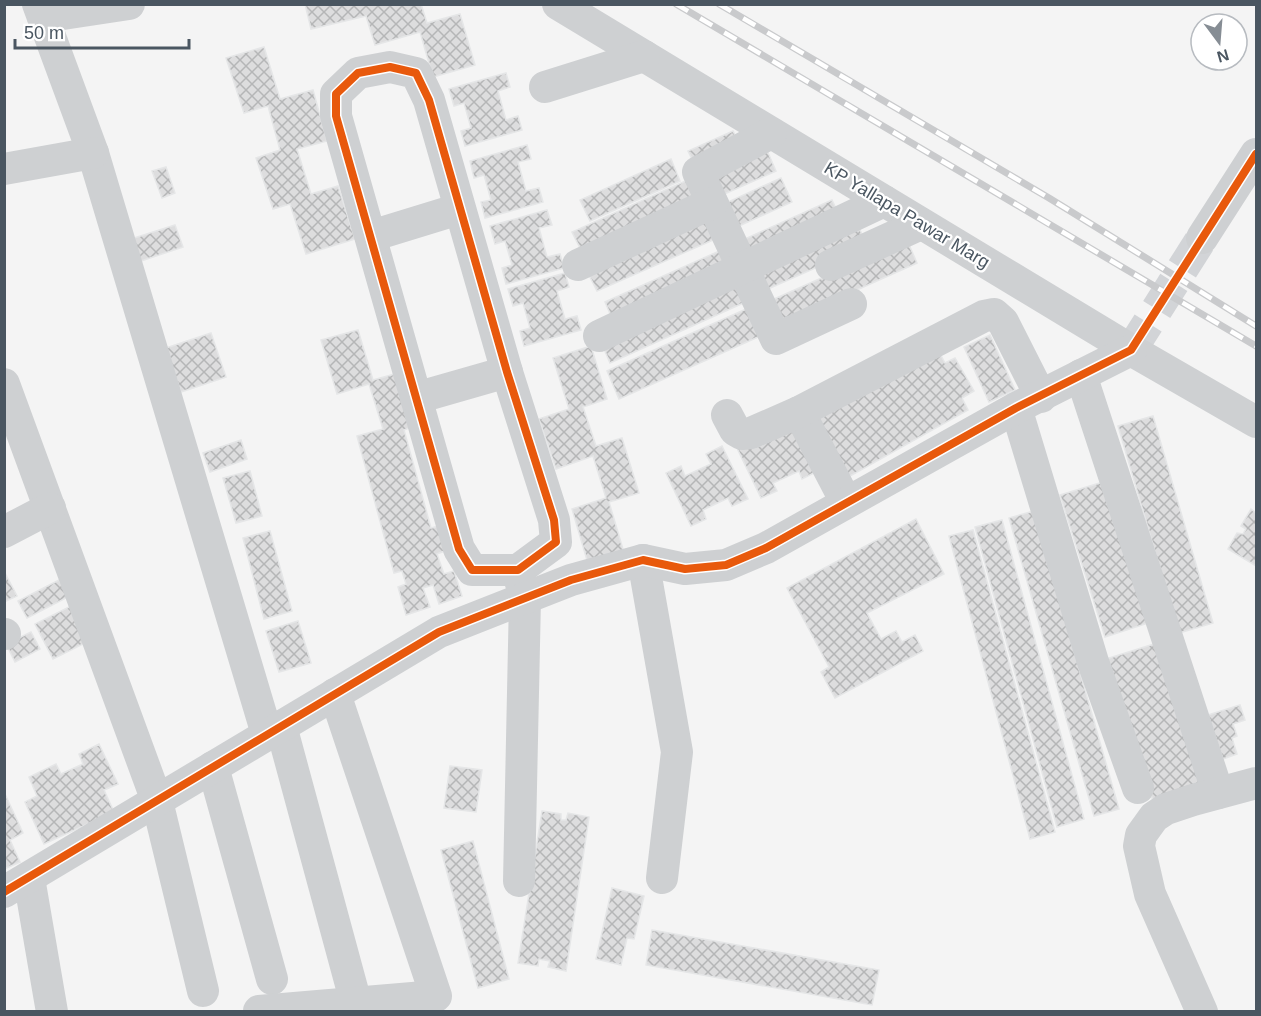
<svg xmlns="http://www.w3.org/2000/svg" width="1261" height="1016" font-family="Arial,sans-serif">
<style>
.building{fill:url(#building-cross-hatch);stroke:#e5e6e7;stroke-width:1.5}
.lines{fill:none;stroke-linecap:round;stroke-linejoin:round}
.minor-tunnel{stroke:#d2d4d7;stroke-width:32;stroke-dasharray:32 16;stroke-linecap:butt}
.minor{stroke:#ced0d2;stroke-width:32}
.rail-casing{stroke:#c9cacc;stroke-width:7}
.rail{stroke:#fff;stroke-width:4.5;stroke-dasharray:14;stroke-linecap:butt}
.cycleway-casing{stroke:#fff;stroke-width:11}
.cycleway{stroke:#e8590c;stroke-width:8}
.labels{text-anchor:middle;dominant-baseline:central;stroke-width:4.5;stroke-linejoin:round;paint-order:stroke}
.street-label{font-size:18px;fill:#4a5661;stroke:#fff}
</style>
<defs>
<pattern id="building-cross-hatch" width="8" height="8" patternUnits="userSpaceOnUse" patternTransform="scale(1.5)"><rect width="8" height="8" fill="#ddddde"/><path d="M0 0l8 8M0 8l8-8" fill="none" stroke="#b5b6b7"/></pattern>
</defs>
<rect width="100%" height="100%" fill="#f4f4f4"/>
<g class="building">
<polygon points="305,4 421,4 427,23 460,14 475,65 433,77 420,32 375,45 366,16 311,29"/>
<polygon points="264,47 280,99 313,90 327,141 297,149 311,194 338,186 355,239 306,254 290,204 273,209 256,158 280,150 268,106 244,113 226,58"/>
<polygon points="506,73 510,87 498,91 506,120 518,116 522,130 465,146 461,131 471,128 464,103 454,106 449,89"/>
<polygon points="733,131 741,147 696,167 688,151"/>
<polygon points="527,145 531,159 518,162 526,191 539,188 543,202 485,218 481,202 491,200 484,175 474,178 470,161"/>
<polygon points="766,148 776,171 720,196 710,173"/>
<polygon points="671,159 680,181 590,221 580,200"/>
<polygon points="166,167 175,193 162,198 152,171"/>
<polygon points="692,178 701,201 583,254 572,232"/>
<polygon points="781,178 792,202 739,226 728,202"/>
<polygon points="832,200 841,219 747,261 738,242"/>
<polygon points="547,210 552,225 539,228 547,257 560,254 564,268 506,284 502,268 512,265 505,241 495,244 490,226"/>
<polygon points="712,213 722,236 597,291 586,269"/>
<polygon points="855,219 867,245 759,293 748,267"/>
<polygon points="175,225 183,247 138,262 131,239"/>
<polygon points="907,240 917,263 774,327 763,304"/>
<polygon points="726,248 736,268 614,323 605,302"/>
<polygon points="565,273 569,287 557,291 565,319 577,316 581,330 524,346 520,331 530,328 523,303 513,306 508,289"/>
<polygon points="741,280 750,300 610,363 601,342"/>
<polygon points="755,305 767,333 619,399 607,371"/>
<polygon points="358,330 373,380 402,372 417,425 404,430 431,528 439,526 447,550 437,554 444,574 454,571 462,596 439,604 433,585 423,588 430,607 406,615 398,587 406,584 402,571 394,573 357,436 383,429 369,384 337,394 321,340"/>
<polygon points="211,333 226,377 181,392 166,348"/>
<polygon points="990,335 1015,390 989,402 964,347"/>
<polygon points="591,346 607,399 583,407 596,446 622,438 639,493 609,502 625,556 589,567 572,509 606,498 593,456 556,469 539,419 569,409 553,358"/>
<polygon points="939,352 945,363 955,358 974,391 962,398 968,410 843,480 811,423"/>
<polygon points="1153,416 1213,623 1179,633 1118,426"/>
<polygon points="792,419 818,471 802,479 799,471 773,483 777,491 761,498 736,446 751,439 755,448 781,436"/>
<polygon points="241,440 247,459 210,472 203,453"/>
<polygon points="722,446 748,499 732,506 728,498 703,510 706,519 691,526 666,473 681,466 685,476 711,464 706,454"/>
<polygon points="250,471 262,516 236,523 223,478"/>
<polygon points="1103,482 1148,623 1105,637 1060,495"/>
<polygon points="1251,509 1256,513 1256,566 1228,549 1237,533 1243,534 1246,529 1241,526"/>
<polygon points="1034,511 1119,809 1094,816 1009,518"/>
<polygon points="916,519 944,574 867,613 881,639 896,631 902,642 915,635 923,651 835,698 821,672 829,667 787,588"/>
<polygon points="1002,520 1084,819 1057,827 975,527"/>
<polygon points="973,530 1055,832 1030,839 949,536"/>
<polygon points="270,531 292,611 264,619 243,538"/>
<polygon points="4,571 17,596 4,602"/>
<polygon points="59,580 68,597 27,618 18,601"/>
<polygon points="71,606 89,641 53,659 35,624"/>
<polygon points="298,621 311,663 279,672 266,631"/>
<polygon points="31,632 40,649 15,662 6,644"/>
<polygon points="1154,644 1201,786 1153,801 1106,659"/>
<polygon points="1240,705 1245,720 1233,724 1237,736 1232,738 1237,754 1223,759 1208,715"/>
<polygon points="99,744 118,784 104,790 114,812 44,844 25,802 37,796 29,777 56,764 61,774 83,764 79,754"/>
<polygon points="450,766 482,770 476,812 444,808"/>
<polygon points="5,794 23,833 10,840 20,862 4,869"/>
<polygon points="542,811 561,814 561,820 566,820 568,813 589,817 566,971 548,967 550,961 539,959 538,966 518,963"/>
<polygon points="473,841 509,979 478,988 441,850"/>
<polygon points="612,888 644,896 634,939 627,938 621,965 596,959"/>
<polygon points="652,930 879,970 872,1005 646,965"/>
</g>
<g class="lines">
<polyline class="minor-tunnel" points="1131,350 1202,238"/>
<g class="minor">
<polyline points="38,4 93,153 267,734"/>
<polyline points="558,4 1131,350 1256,422"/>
<polyline points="43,17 129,4"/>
<polygon points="390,67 416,73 429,100 507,372 554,520 556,542 518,570 472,570 459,549 336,116 336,94 358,73"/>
<polyline points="545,87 644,56"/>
<polyline points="771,133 698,172 776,339 851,304"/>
<polyline points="4,169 93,153"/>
<polyline points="371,236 459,209"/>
<polyline points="1202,238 1256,154"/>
<polyline points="578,265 712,203"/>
<polyline points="831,265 921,224"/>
<polyline points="599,336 884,201"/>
<polyline points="1081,375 1218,793"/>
<polyline points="4,384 157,801 203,991"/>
<polyline points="416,398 507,372"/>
<polyline points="1016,408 1093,662 1138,788"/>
<polyline points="799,412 846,502"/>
<polyline points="727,415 735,430 742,434 751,433 799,412 984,316 994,314 1003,322 1041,397"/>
<polyline points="4,532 50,508"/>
<polyline points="643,560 677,752 662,878"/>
<polyline points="4,634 5,634"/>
<polyline points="281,726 356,1003"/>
<polyline points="213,767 272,979"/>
<polyline points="29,878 52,1012"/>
<polyline points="519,881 525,598 520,580"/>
<polyline points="4,892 439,632 571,580 643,560 685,569 726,565 766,548 1016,408 1131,350"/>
<polyline points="259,1011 436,996 335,694"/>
<polyline points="1202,1012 1150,894 1139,846 1141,835 1154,817 1166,809 1193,800 1256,783"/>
</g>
<g class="rail-casing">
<g id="rail">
<polyline points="676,4 1256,346"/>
<polyline points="719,4 1049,198 1256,326"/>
</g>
</g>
<use href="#rail" class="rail"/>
<g class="cycleway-casing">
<g id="cycleway">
<polygon points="390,67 416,73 429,100 507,372 554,520 556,542 518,570 472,570 459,549 336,116 336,94 358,73"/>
<polyline points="4,892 439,632 571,580 643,560 685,569 726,565 766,548 1016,408 1131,350 1256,154"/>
</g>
</g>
<use href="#cycleway" class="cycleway"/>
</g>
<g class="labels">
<g class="street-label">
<text transform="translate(907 215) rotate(31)">KP Yallapa Pawar Marg</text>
</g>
</g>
<rect width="1261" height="1016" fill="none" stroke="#4a5661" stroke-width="12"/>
<g transform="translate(1219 42) rotate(164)"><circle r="28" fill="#ffffff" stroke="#b7bbc0" stroke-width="1.5"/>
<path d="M0-4.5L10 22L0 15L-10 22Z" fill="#868d94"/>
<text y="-9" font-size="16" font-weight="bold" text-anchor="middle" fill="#4a5661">N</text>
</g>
<path d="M15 39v9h174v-9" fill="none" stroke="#4a5661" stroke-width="3"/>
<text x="24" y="39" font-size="18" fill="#4a5661" stroke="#ffffff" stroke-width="4.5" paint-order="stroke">50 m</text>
</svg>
